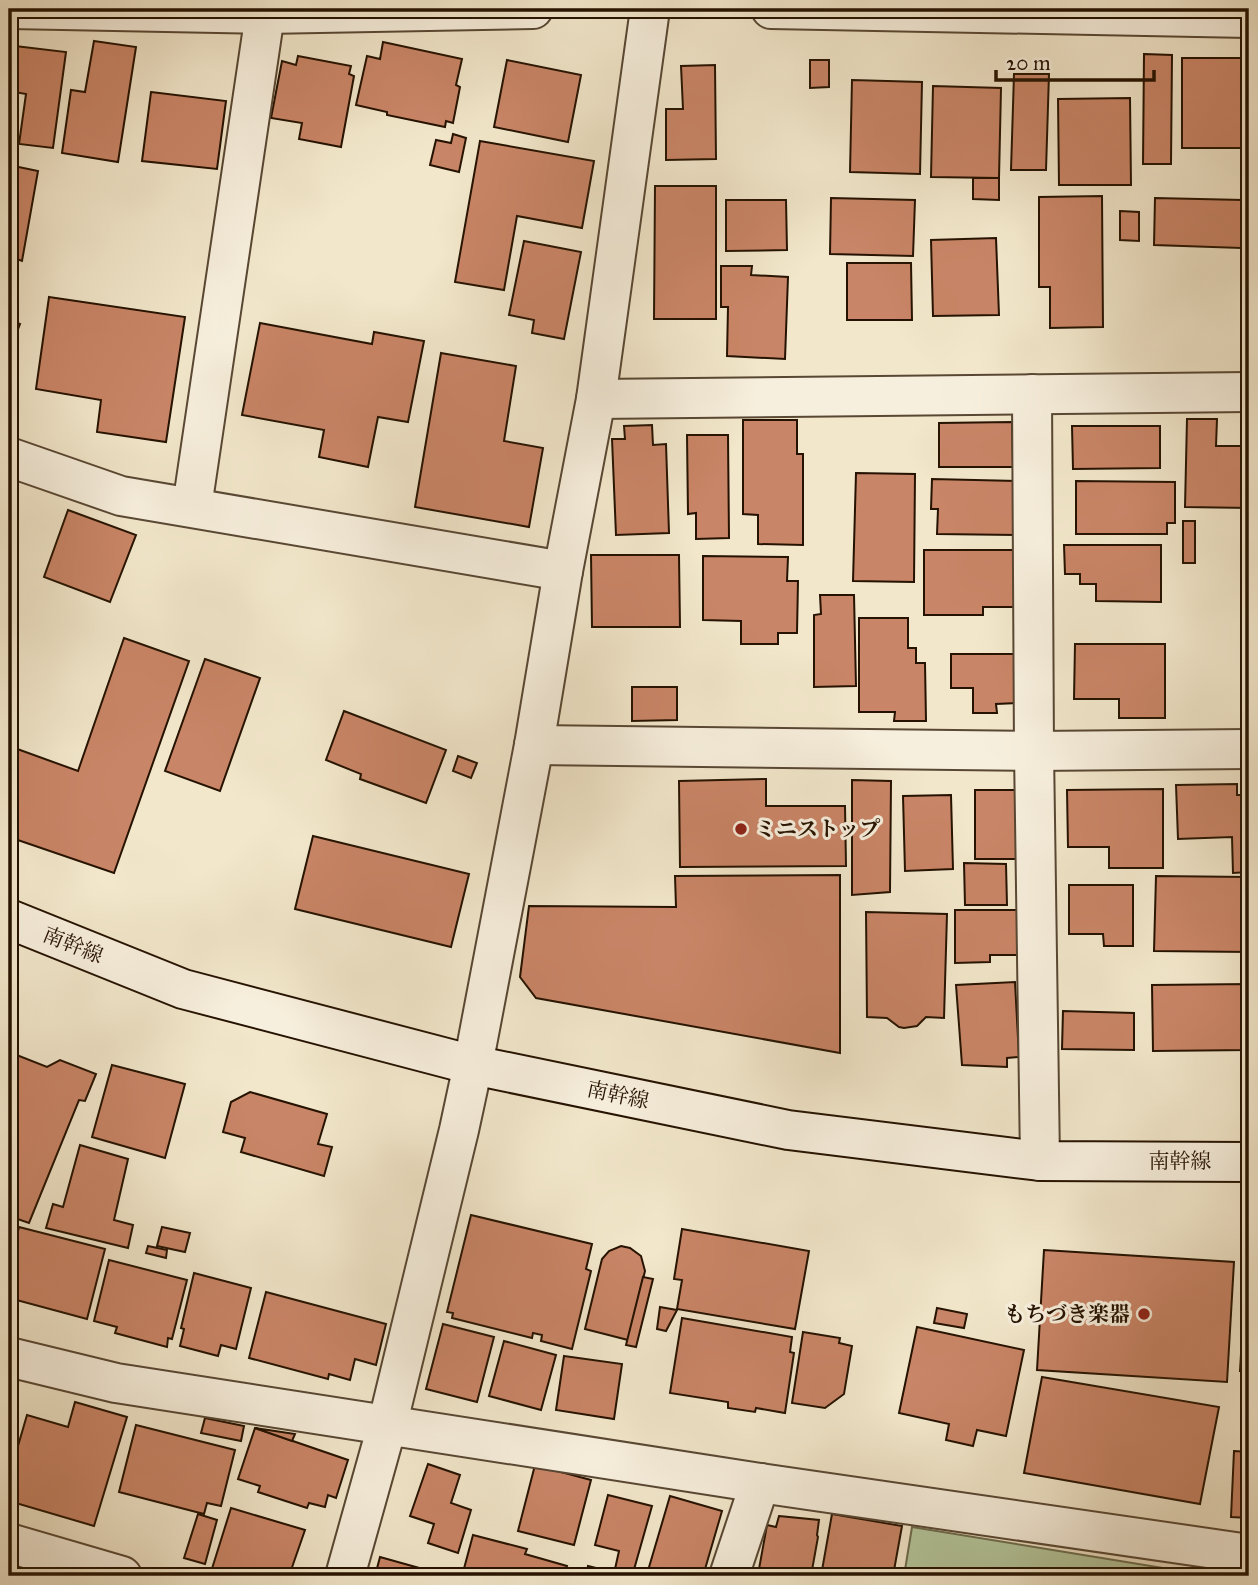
<svg xmlns="http://www.w3.org/2000/svg" width="1258" height="1585" font-family="'IM FELL Great Primer','Noto Serif JP',serif">
<style>
.green{fill:#b4c79c;stroke:#6c6c4e;stroke-width:2}
.building{fill:#c98567;stroke:#251200;stroke-width:2}
.lines{fill:none;stroke-linecap:round;stroke-linejoin:round}
.street-casing{stroke:#584733;stroke-width:42}
.secondary-casing{stroke:#251200;stroke-width:42}
.street{stroke:#f7efdd;stroke-width:38}
.secondary{stroke:#f7efdd;stroke-width:38}
.poi-dot{fill:#8f2418;stroke:#f7efdd;stroke-width:2.5}
.labels{text-anchor:middle;dominant-baseline:central;stroke-width:6;stroke-linejoin:round;paint-order:stroke}
.poi-label{font-size:21px;font-weight:bold;fill:#251200;stroke:#f7efdd;text-anchor:start}
.street-label{font-size:21px;fill:#251200;stroke:#f7efdd}
</style>
<rect width="100%" height="100%" fill="#f2e7cb"/>
<filter id="stains"><feTurbulence type="fractalNoise" baseFrequency=".00286" numOctaves="4"/><feColorMatrix values="0 0 0 0 .2 0 0 0 0 .09 0 0 0 0 .02 0 0 0 .5 -.17"/></filter>
<radialGradient id="worn" r=".72"><stop offset=".6" stop-color="#630" stop-opacity="0"/><stop offset="1" stop-color="#630" stop-opacity=".3"/></radialGradient>
<polygon class="green" points="912,1527 1212,1576 904,1576"/>
<g class="building">
<polygon points="94,41 136,47 118,162 62,153 71,90 85,92"/>
<polygon points="383,42 462,59 456,85 460,87 453,123 446,121 445,127 387,115 387,112 356,105 367,56 380,59"/>
<polygon points="15,46 66,52 53,148 19,144 26,94 9,91"/>
<polygon points="1144,54 1172,55 1171,164 1143,164"/>
<polygon points="298,56 351,66 349,74 354,76 341,147 299,139 302,123 271,118 282,61 296,65"/>
<rect x="1182" y="58" width="60" height="90"/>
<polygon points="507,60 581,75 568,142 494,127"/>
<polygon points="810,60 829,60 829,87 810,88"/>
<polygon points="715,65 716,159 666,160 666,109 683,109 681,66"/>
<polygon points="1014,74 1049,74 1046,170 1011,170"/>
<polygon points="852,80 922,82 920,174 850,172"/>
<polygon points="933,86 1001,88 999,178 931,177"/>
<polygon points="151,92 226,101 217,169 142,161"/>
<polygon points="1130,98 1131,185 1059,185 1058,99"/>
<polygon points="453,134 466,138 459,172 430,165 436,140 451,143"/>
<polygon points="480,141 594,161 582,228 517,216 504,290 455,282"/>
<polygon points="9,165 38,171 22,261 9,256"/>
<polygon points="973,178 999,178 999,200 973,199"/>
<polygon points="655,186 716,186 716,319 654,319"/>
<polygon points="1102,196 1103,327 1050,328 1050,287 1039,287 1039,197"/>
<polygon points="831,198 915,200 913,256 830,254"/>
<polygon points="1155,198 1243,200 1241,248 1154,245"/>
<polygon points="726,200 786,200 787,250 726,251"/>
<polygon points="1120,211 1139,212 1139,241 1120,240"/>
<polygon points="996,238 999,315 933,316 931,240"/>
<polygon points="524,241 581,252 564,339 532,333 534,320 509,315"/>
<polygon points="847,263 911,263 912,320 847,320"/>
<polygon points="721,266 752,266 751,275 788,277 785,359 727,356 728,307 721,307"/>
<polygon points="49,297 185,317 166,442 97,432 101,400 36,389"/>
<polygon points="9,319 20,324 9,352"/>
<polygon points="260,323 372,344 374,332 424,341 408,422 378,417 368,467 319,457 324,430 242,415"/>
<polygon points="441,353 516,366 504,441 543,448 529,527 415,507"/>
<polygon points="1187,419 1217,419 1216,446 1249,446 1249,508 1185,507"/>
<polygon points="743,420 797,420 797,454 803,454 803,545 758,544 758,515 743,514"/>
<polygon points="1012,422 1013,467 939,467 939,423"/>
<polygon points="652,425 653,445 666,444 669,533 616,535 612,439 625,439 624,426"/>
<polygon points="1072,426 1160,426 1160,468 1073,469"/>
<polygon points="687,435 728,435 729,538 696,539 696,513 688,514"/>
<polygon points="856,473 915,474 914,582 853,581"/>
<polygon points="932,479 1017,481 1016,535 937,534 938,509 931,509"/>
<polygon points="1076,481 1175,482 1175,523 1167,523 1167,534 1076,534"/>
<polygon points="68,510 136,535 110,602 44,577"/>
<rect x="1183" y="521" width="12" height="42"/>
<polygon points="1064,545 1161,545 1161,602 1096,601 1096,584 1080,584 1080,574 1065,574"/>
<polygon points="924,550 1020,550 1020,607 983,607 983,615 924,615"/>
<polygon points="591,555 679,555 680,627 592,627"/>
<polygon points="703,556 788,557 787,581 798,581 797,633 778,633 778,644 741,644 741,621 703,620"/>
<polygon points="820,595 854,595 856,686 814,687 814,615 821,614"/>
<polygon points="859,618 908,618 908,648 916,648 916,663 925,663 926,721 894,721 895,712 859,712"/>
<polygon points="124,638 189,661 114,873 9,837 9,746 78,771"/>
<polygon points="1075,644 1165,644 1165,718 1119,718 1119,699 1074,699"/>
<polygon points="951,654 1018,654 1018,703 996,704 997,713 973,713 973,688 951,688"/>
<polygon points="205,659 260,678 220,791 165,771"/>
<polygon points="632,687 677,687 677,720 632,721"/>
<polygon points="344,711 446,750 426,803 360,779 361,774 326,760"/>
<polygon points="458,756 477,763 471,778 453,771"/>
<polygon points="766,779 766,806 845,806 846,866 680,867 679,781"/>
<polygon points="852,780 891,781 890,892 852,895"/>
<polygon points="1237,784 1237,795 1249,795 1249,872 1233,873 1232,837 1178,839 1176,785"/>
<polygon points="1163,789 1163,868 1109,868 1109,847 1068,847 1067,790"/>
<polygon points="975,790 1018,790 1017,859 975,859"/>
<polygon points="951,795 953,869 905,871 903,796"/>
<polygon points="313,836 469,874 451,947 295,909"/>
<polygon points="964,863 1006,864 1007,905 965,905"/>
<polygon points="840,875 840,1053 536,998 520,977 529,906 676,907 675,876"/>
<polygon points="1156,876 1249,877 1249,952 1154,951"/>
<polygon points="1069,885 1133,885 1133,946 1104,946 1103,934 1069,934"/>
<polygon points="955,910 1017,910 1017,955 990,955 990,962 955,963"/>
<polygon points="866,912 947,914 944,1018 926,1017 917,1026 904,1028 899,1027 887,1018 867,1017"/>
<polygon points="1015,982 1019,1057 1007,1058 1007,1067 962,1065 956,985"/>
<polygon points="1249,984 1249,1050 1153,1051 1152,985"/>
<polygon points="1063,1011 1134,1013 1134,1050 1062,1049"/>
<polygon points="9,1052 47,1067 60,1060 96,1074 85,1101 79,1100 29,1223 9,1216"/>
<polygon points="112,1065 185,1084 165,1158 92,1137"/>
<polygon points="250,1092 327,1114 318,1144 332,1147 324,1176 241,1152 245,1138 223,1132 231,1102"/>
<polygon points="80,1145 128,1159 114,1220 133,1225 128,1248 46,1228 53,1204 63,1207"/>
<polygon points="471,1215 592,1244 586,1269 591,1271 572,1349 541,1341 542,1335 533,1333 532,1338 452,1318 453,1313 447,1312"/>
<polygon points="19,1227 105,1249 87,1319 9,1298 9,1228 18,1231"/>
<polygon points="162,1227 190,1233 185,1252 157,1246"/>
<polygon points="682,1229 809,1251 795,1329 677,1309 682,1280 674,1279"/>
<polygon points="148,1246 167,1250 166,1258 146,1253"/>
<polygon points="621,1246 630,1248 641,1256 645,1271 628,1340 585,1329 602,1259 609,1251"/>
<polygon points="1044,1250 1234,1262 1227,1382 1037,1370"/>
<polygon points="109,1260 187,1280 172,1339 168,1338 167,1347 115,1333 117,1327 94,1321"/>
<polygon points="194,1273 251,1288 236,1349 221,1345 218,1356 180,1346 184,1329 181,1328"/>
<polygon points="643,1277 653,1279 636,1347 626,1345"/>
<polygon points="1245,1286 1249,1286 1249,1371 1240,1371"/>
<polygon points="266,1292 386,1324 376,1365 355,1359 350,1380 329,1374 328,1379 249,1358"/>
<polygon points="660,1307 677,1310 666,1331 657,1329"/>
<polygon points="937,1308 967,1314 964,1328 934,1323"/>
<polygon points="682,1318 792,1337 790,1352 794,1353 785,1413 756,1408 755,1412 728,1408 728,1402 670,1393"/>
<polygon points="443,1324 494,1337 477,1402 426,1389"/>
<polygon points="917,1327 1024,1350 1006,1436 977,1430 973,1446 946,1440 949,1424 899,1413"/>
<polygon points="803,1332 840,1338 839,1343 852,1346 844,1394 825,1408 792,1403"/>
<polygon points="504,1341 556,1355 541,1410 489,1396"/>
<polygon points="564,1356 622,1364 614,1419 556,1410"/>
<polygon points="1042,1377 1219,1407 1200,1504 1024,1473"/>
<polygon points="9,1390 15,1392 9,1408"/>
<polygon points="75,1402 127,1417 94,1526 9,1501 9,1477 27,1415 68,1427"/>
<polygon points="205,1418 244,1426 241,1441 201,1433"/>
<polygon points="136,1425 235,1450 221,1506 207,1503 204,1514 119,1492"/>
<polygon points="255,1428 348,1460 336,1498 328,1495 325,1507 309,1503 307,1508 258,1492 260,1486 238,1479"/>
<polygon points="255,1428 295,1434 292,1441"/>
<polygon points="1234,1451 1249,1452 1249,1518 1231,1517"/>
<polygon points="428,1464 460,1475 451,1503 471,1510 458,1553 428,1543 434,1524 410,1516"/>
<polygon points="535,1465 591,1480 574,1545 518,1531"/>
<polygon points="608,1495 652,1506 633,1573 615,1569 619,1551 595,1545"/>
<polygon points="670,1496 722,1511 703,1576 655,1576 647,1574"/>
<polygon points="231,1508 305,1530 289,1576 242,1576 235,1574 234,1576 210,1575"/>
<polygon points="198,1514 217,1520 205,1564 184,1558"/>
<polygon points="832,1514 902,1526 893,1576 821,1576"/>
<polygon points="779,1516 819,1520 817,1535 818,1537 811,1576 759,1569 767,1525 776,1527"/>
<polygon points="473,1535 527,1549 525,1554 567,1566 564,1576 462,1576"/>
<polygon points="380,1557 448,1576 375,1576"/>
<polygon points="588,1566 628,1576 586,1576"/>
</g>
<g class="lines">
<g class="street-casing">
<g id="street">
<polyline points="10,9 265,14 533,9"/>
<polyline points="771,9 1249,18"/>
<polyline points="1032,394 1034,751 1040,1161"/>
<polyline points="596,399 1249,392"/>
<polyline points="9,457 121,496 563,571"/>
<polyline points="192,507 265,14"/>
<polyline points="534,745 1034,751 1249,749"/>
<polyline points="9,1357 116,1383 760,1483 1249,1554"/>
<polyline points="9,1543 122,1576"/>
<polyline points="345,1576 387,1426 459,1130 473,1065 534,745 563,571 596,399 650,9"/>
<polyline points="729,1576 760,1483"/>
</g>
</g>
<g class="secondary-casing">
<polyline id="secondary" points="9,919 183,989 473,1065 788,1130 1040,1161 1249,1162"/>
</g>
<use href="#street" class="street"/>
<use href="#secondary" class="secondary"/>
</g>
<g class="poi-dot">
<circle cx="741" cy="829" r="7"/>
<circle cx="1144" cy="1314" r="7"/>
</g>
<g class="labels">
<g class="poi-label">
<text x="755" y="829">ミニストップ</text>
<text x="1130" y="1314" text-anchor="end">もちづき楽器</text>
</g>
<g class="street-label">
<text transform="translate(73 945) rotate(22)">南幹線</text>
<text transform="translate(618 1095) rotate(12)">南幹線</text>
<text x="1180" y="1161">南幹線</text>
</g>
</g>
<rect width="1258" height="1585" fill="none" stroke="#f2e7cb" stroke-width="35"/>
<rect x="10" y="10" width="1237" height="1564" fill="none" stroke="#251200" stroke-width="3.5"/>
<rect x="18" y="18" width="1223" height="1550" fill="none" stroke="#251200" stroke-width="2"/>
<path d="M996 70v10h158v-10" fill="none" stroke="#251200" stroke-width="3.5"/>
<text x="1006" y="70" font-size="21" fill="#251200" stroke="#f7efdd" stroke-width="5" paint-order="stroke">20 m</text>
<rect width="100%" height="100%" filter="url(#stains)"/>
<rect width="100%" height="100%" fill="url(#worn)"/>
</svg>
